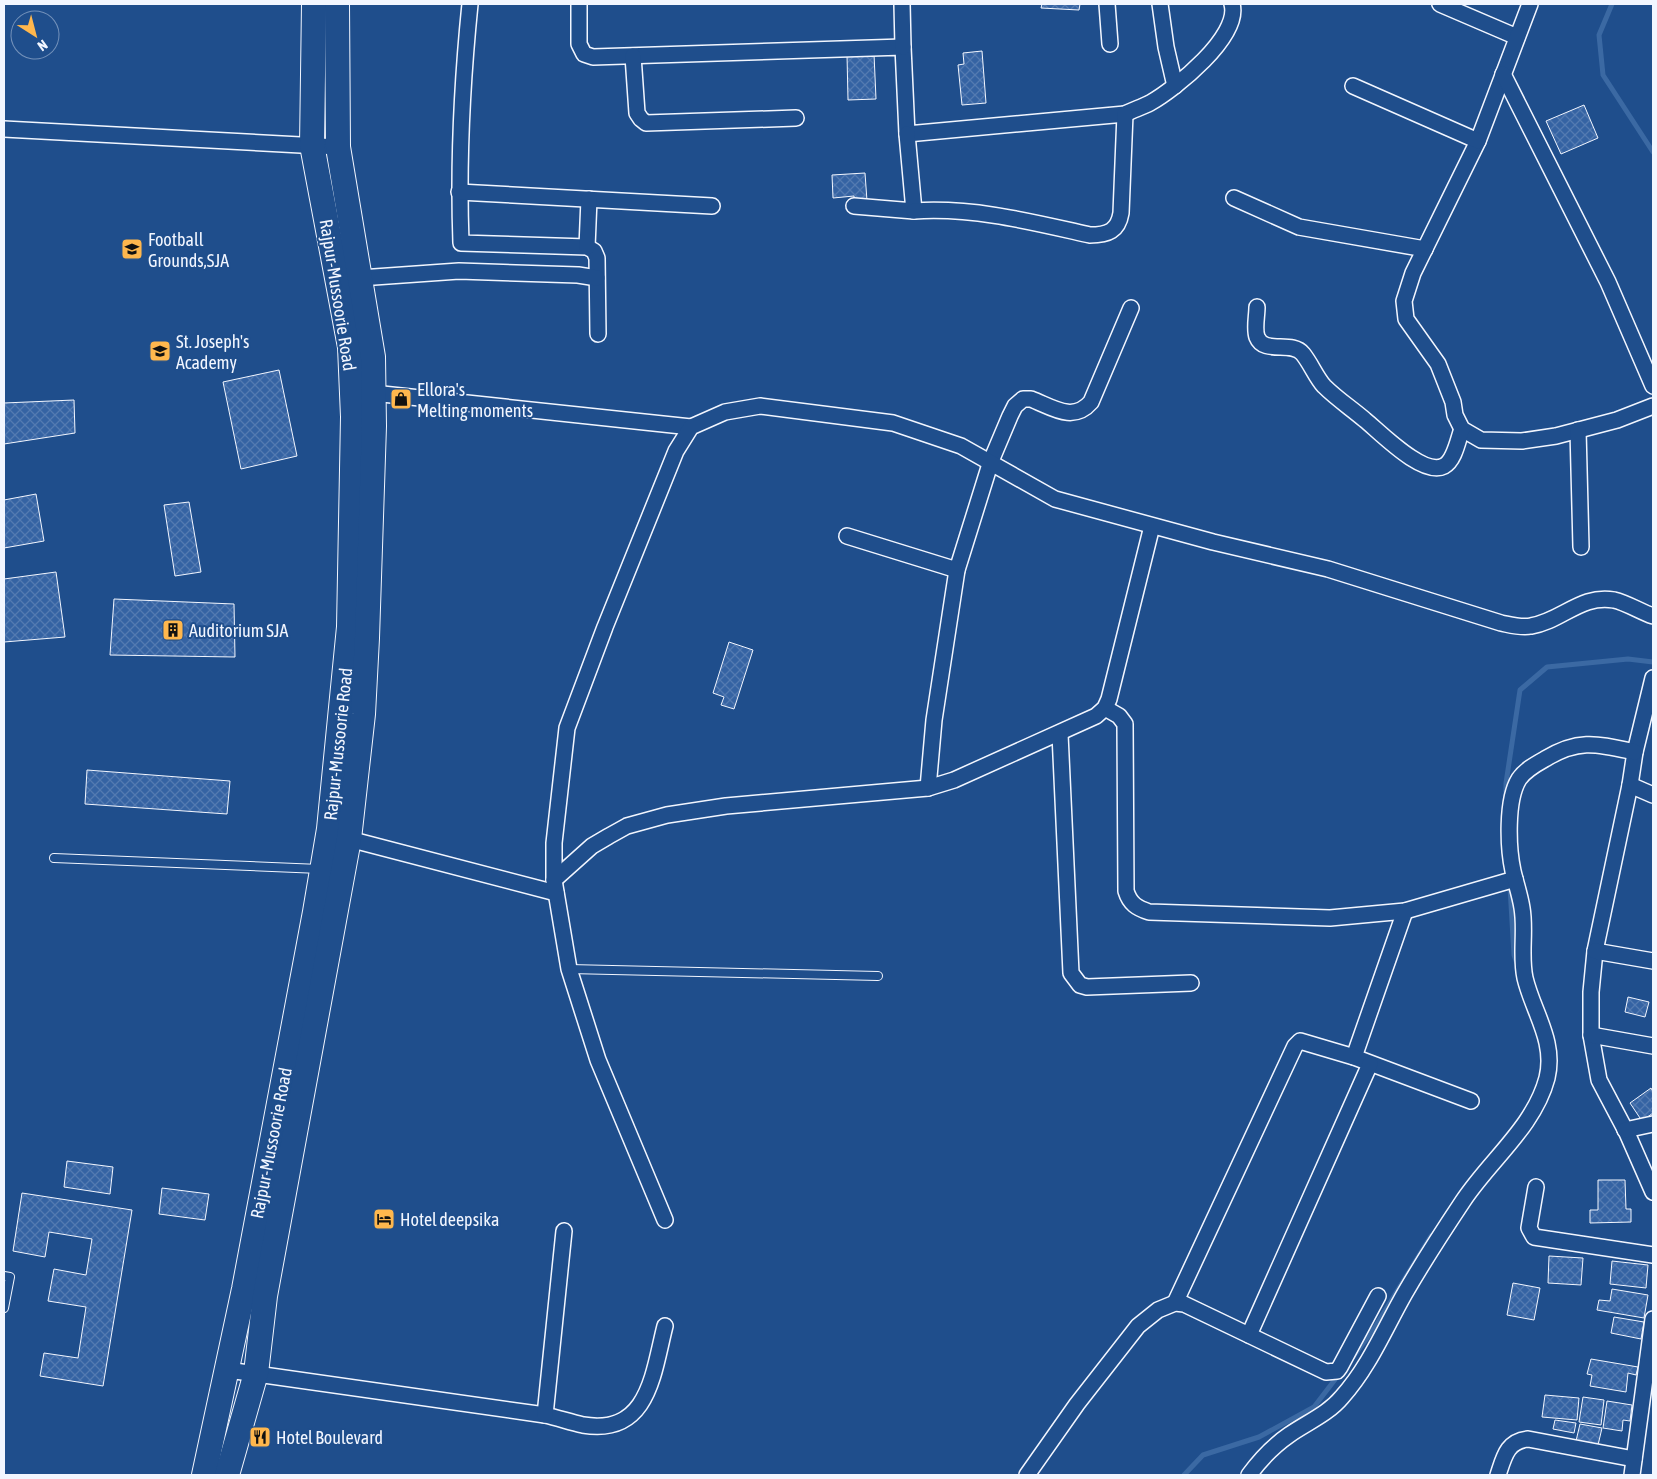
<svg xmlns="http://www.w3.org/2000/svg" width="1657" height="1479" font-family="'Asap Condensed',sans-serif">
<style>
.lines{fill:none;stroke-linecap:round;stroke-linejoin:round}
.stream{stroke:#3b69a3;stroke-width:5}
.building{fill:url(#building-cross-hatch);stroke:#f2f6ff}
.lane-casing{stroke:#f2f6ff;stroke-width:10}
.street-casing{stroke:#f2f6ff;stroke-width:18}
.primary-casing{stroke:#f2f6ff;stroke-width:26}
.lane{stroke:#1f4e8c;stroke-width:8}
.street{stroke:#1f4e8c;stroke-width:15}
.primary{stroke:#1f4e8c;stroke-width:24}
.labels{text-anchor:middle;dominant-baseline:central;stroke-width:4;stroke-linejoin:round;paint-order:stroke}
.poi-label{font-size:18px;fill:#f2f6ff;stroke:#1f4e8c;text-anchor:start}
.street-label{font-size:18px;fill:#f2f6ff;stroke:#1f4e8c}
</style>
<defs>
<pattern id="building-cross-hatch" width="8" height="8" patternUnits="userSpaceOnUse" patternTransform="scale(1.25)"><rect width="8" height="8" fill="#3563a3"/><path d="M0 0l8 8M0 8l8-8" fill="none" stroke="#537ab1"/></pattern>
</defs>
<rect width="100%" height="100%" fill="#1f4e8c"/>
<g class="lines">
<g class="stream">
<polyline points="1612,4 1599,35 1603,75 1653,152"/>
<polyline points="1506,796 1506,783 1520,690 1547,667 1628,659 1653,662"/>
<polyline points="1510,887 1514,955 1517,963"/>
<polyline points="1353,1357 1375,1327 1431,1236"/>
<polyline points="1184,1475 1203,1455 1259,1437 1314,1407 1340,1373"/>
</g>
</g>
<g class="building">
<polygon points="1042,4 1080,4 1079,10 1041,8"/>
<polygon points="982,51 986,103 962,105 958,65 964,64 963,53"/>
<polygon points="874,54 876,99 848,100 847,55"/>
<polygon points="1584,105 1598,138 1561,154 1546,121"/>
<polygon points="865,173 867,201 854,202 854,196 833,198 832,175"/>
<polygon points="279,370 297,456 241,469 223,382"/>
<polygon points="74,400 75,433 4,444 4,403"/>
<polygon points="36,494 44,541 4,548 4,500"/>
<polygon points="189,502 201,572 175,576 164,505"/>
<polygon points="56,572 65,637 4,642 4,579"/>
<polygon points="114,599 234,604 235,657 110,655"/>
<polygon points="729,642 753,650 734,709 721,705 724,697 713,693"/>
<polygon points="87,770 230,781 227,814 85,804"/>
<polygon points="1628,997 1649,1002 1645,1017 1625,1012"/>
<polygon points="1651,1088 1653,1092 1653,1113 1642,1121 1630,1103"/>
<polygon points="67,1161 113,1167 110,1194 64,1187"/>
<polygon points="1598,1180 1625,1180 1626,1209 1631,1209 1631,1222 1590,1223 1590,1210 1598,1210"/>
<polygon points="162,1188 209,1194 205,1220 159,1214"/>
<polygon points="22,1193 132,1210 103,1386 40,1376 44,1353 78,1358 86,1307 48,1301 54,1269 86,1275 92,1239 49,1232 45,1257 13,1251"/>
<polygon points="1549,1256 1583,1258 1581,1285 1548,1283"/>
<polygon points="1612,1261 1648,1265 1646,1288 1610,1284"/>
<polygon points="1513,1283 1540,1288 1534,1320 1507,1315"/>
<polygon points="1612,1289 1648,1295 1644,1318 1597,1310 1599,1300 1610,1301"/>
<polygon points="1614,1317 1644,1322 1641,1339 1611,1333"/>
<polygon points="1591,1359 1638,1367 1636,1375 1628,1373 1626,1392 1590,1386 1592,1375 1587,1374"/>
<polygon points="1545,1395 1579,1398 1577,1420 1542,1417"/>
<polygon points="1583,1397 1604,1400 1601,1425 1579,1422"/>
<polygon points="1607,1401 1632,1405 1630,1421 1623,1420 1622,1431 1603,1428"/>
<polygon points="1555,1420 1576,1423 1574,1433 1553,1429"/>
<polygon points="1580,1424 1602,1428 1598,1445 1576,1441"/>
</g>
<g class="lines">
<g class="lane-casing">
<g id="lane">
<polyline points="54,858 320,869"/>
<polyline points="569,969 878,976"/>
<polyline points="4,1276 10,1277 4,1308"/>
</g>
</g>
<g class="street-casing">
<g id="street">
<path d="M470,4C462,83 458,164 461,243L587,247L594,251L597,258L598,334"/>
<path d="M579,4V44L584,54L593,57L903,47L907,134L1125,114C1133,110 1142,107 1150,103C1175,89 1241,36 1232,4"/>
<polyline points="902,4 903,47"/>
<polyline points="1107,4 1110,44"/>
<polyline points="1160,4 1166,47 1175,86"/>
<polyline points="1440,4 1517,37"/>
<polyline points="1530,4 1478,141 1413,273 1404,301 1406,319 1438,364 1453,402 1455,415 1462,429 1481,440 1522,441 1556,436 1617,420 1653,406"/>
<polyline points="633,56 637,113 641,119 646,123 796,118"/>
<polyline points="1503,74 1608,282 1653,386"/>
<polyline points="1353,86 1478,141"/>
<polyline points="4,129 338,147"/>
<polyline points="459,192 712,206"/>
<polyline points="1234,198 1299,227 1425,249"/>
<polyline points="854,206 914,211 907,134"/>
<path d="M914,211C974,207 1032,222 1090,235C1108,235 1118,231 1121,213L1125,114"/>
<polyline points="587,247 589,199"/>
<polyline points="360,278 459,271 578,275 597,278"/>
<path d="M1257,307C1257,316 1254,329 1257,337C1264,355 1292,340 1303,354C1311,364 1316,377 1324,386C1337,399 1351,408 1365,420C1380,432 1423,477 1444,466C1455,460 1458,439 1462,429"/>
<polyline points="373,393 691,427"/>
<polyline points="1578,430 1581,547"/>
<polyline points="847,536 957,570"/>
<polyline points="1653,678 1635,752 1630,785 1595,951 1591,992 1591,1035 1599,1080 1627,1133 1653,1192"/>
<path d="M1105,708L1119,716L1125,724L1126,891C1130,904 1137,908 1149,912L1330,918L1405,911L1515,879"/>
<polyline points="1060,734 1071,973 1080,985 1087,987 1191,983"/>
<polyline points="1630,785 1653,795"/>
<path d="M928,788L934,720L957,570L991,461L1010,416L1015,406L1023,399H1031C1052,407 1073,423 1091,402L1131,308"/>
<polyline points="349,839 556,893"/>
<polyline points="554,880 592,846 609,836 627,826 667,815 726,806 928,788 954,780 1096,716 1105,708 1109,699 1152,526"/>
<polyline points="1595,951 1653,961"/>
<polyline points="1591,1035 1653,1046"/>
<polyline points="1354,1057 1405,911"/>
<polyline points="1625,1130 1653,1124"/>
<polyline points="1536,1187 1529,1228 1534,1237 1653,1255"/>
<path d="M665,1220L598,1060L569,969L554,880V843L567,728L605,627L676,451L691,427L725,412L760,406L893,423L961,446L1055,499L1213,542L1328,569L1501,623C1511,625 1521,628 1531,626C1562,621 1581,594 1614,600C1627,603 1641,612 1653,616"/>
<polyline points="1175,1303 1295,1046 1300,1041 1354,1057 1471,1101"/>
<polyline points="1249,1335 1370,1064"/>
<path d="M228,1370L545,1415C558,1418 570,1422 583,1425C649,1436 653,1373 665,1326"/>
<polyline points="545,1415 564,1231"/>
<polyline points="1027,1475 1077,1404 1138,1326 1158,1310 1175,1303 1184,1304 1326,1372 1337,1371 1340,1367 1378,1296"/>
<path d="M1249,1475C1260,1460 1273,1446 1289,1435C1306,1423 1328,1414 1342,1397C1369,1367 1385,1328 1405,1293C1423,1262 1443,1231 1463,1201C1490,1160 1534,1127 1547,1078C1556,1041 1533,1012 1525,978C1520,955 1526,931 1522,908C1520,895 1516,884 1513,871C1508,848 1506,800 1519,779C1525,770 1536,764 1545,759C1579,738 1598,744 1635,752"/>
<path d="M1498,1475C1504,1457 1507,1441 1528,1439L1634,1459"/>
<polyline points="1632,1475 1653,1319"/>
</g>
</g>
<g class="primary-casing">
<g id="primary">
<polyline points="204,1475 244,1289 315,912 329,829 349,627 353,417 350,347 312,145 314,4"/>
<polyline points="227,1475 256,1373 265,1296 349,839 363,714 367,638 374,426 373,357 338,147 337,4"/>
</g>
</g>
<use href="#lane" class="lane"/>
<use href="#street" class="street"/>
<use href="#primary" class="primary"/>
</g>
<defs>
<g id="school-square" transform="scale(1.125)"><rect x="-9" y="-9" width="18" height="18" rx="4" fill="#ffb74d" stroke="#1f4e8c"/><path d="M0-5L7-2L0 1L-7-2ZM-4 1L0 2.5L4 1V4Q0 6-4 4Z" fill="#111"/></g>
<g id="shop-square" transform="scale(1.125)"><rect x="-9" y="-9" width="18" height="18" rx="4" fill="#ffb74d" stroke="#1f4e8c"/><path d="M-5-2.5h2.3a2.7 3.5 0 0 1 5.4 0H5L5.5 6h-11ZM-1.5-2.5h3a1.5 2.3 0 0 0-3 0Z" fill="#111"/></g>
<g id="building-square" transform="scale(1.125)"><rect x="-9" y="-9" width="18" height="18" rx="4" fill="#ffb74d" stroke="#1f4e8c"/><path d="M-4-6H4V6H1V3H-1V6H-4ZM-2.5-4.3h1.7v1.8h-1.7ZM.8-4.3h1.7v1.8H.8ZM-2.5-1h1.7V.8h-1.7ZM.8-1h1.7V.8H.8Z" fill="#111"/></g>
<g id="hotel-square" transform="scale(1.125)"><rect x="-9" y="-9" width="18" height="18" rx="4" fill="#ffb74d" stroke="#1f4e8c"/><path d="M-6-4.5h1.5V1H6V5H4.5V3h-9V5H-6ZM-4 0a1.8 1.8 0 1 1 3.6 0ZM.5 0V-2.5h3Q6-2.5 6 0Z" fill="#111"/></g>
<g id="restaurant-square" transform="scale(1.125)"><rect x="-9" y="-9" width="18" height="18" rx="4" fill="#ffb74d" stroke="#1f4e8c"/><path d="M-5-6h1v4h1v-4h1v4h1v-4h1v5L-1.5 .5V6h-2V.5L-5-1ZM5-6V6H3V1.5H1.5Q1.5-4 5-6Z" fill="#111"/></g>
</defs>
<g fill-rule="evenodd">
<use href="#school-square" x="132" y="249"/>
<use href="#school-square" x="160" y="351"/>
<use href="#shop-square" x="401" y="399"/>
<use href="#building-square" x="173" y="630"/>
<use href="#hotel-square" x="384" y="1219"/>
<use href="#restaurant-square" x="260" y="1437"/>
</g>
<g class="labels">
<g class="poi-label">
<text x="148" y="239">Football<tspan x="148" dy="21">Grounds,SJA</tspan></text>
<text x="176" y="341">St. Joseph's<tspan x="176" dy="21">Academy</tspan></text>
<text x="417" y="389">Ellora's<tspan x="417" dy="21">Melting moments</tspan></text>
<text x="189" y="630">Auditorium SJA</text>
<text x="400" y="1219">Hotel deepsika</text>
<text x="276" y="1437">Hotel Boulevard</text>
</g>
<g class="street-label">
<text transform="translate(338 295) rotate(81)">Rajpur-Mussoorie Road</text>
<text transform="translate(338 744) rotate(-84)">Rajpur-Mussoorie Road</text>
<text transform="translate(271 1143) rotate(-79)">Rajpur-Mussoorie Road</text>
</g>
</g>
<rect width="1657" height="1479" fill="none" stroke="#f2f6ff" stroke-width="10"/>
<g transform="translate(35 35) rotate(144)"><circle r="24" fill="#1f4e8c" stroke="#7391ba"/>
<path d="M0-4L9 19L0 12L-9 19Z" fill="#ffb74d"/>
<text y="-8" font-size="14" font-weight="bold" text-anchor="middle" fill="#f2f6ff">N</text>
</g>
</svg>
